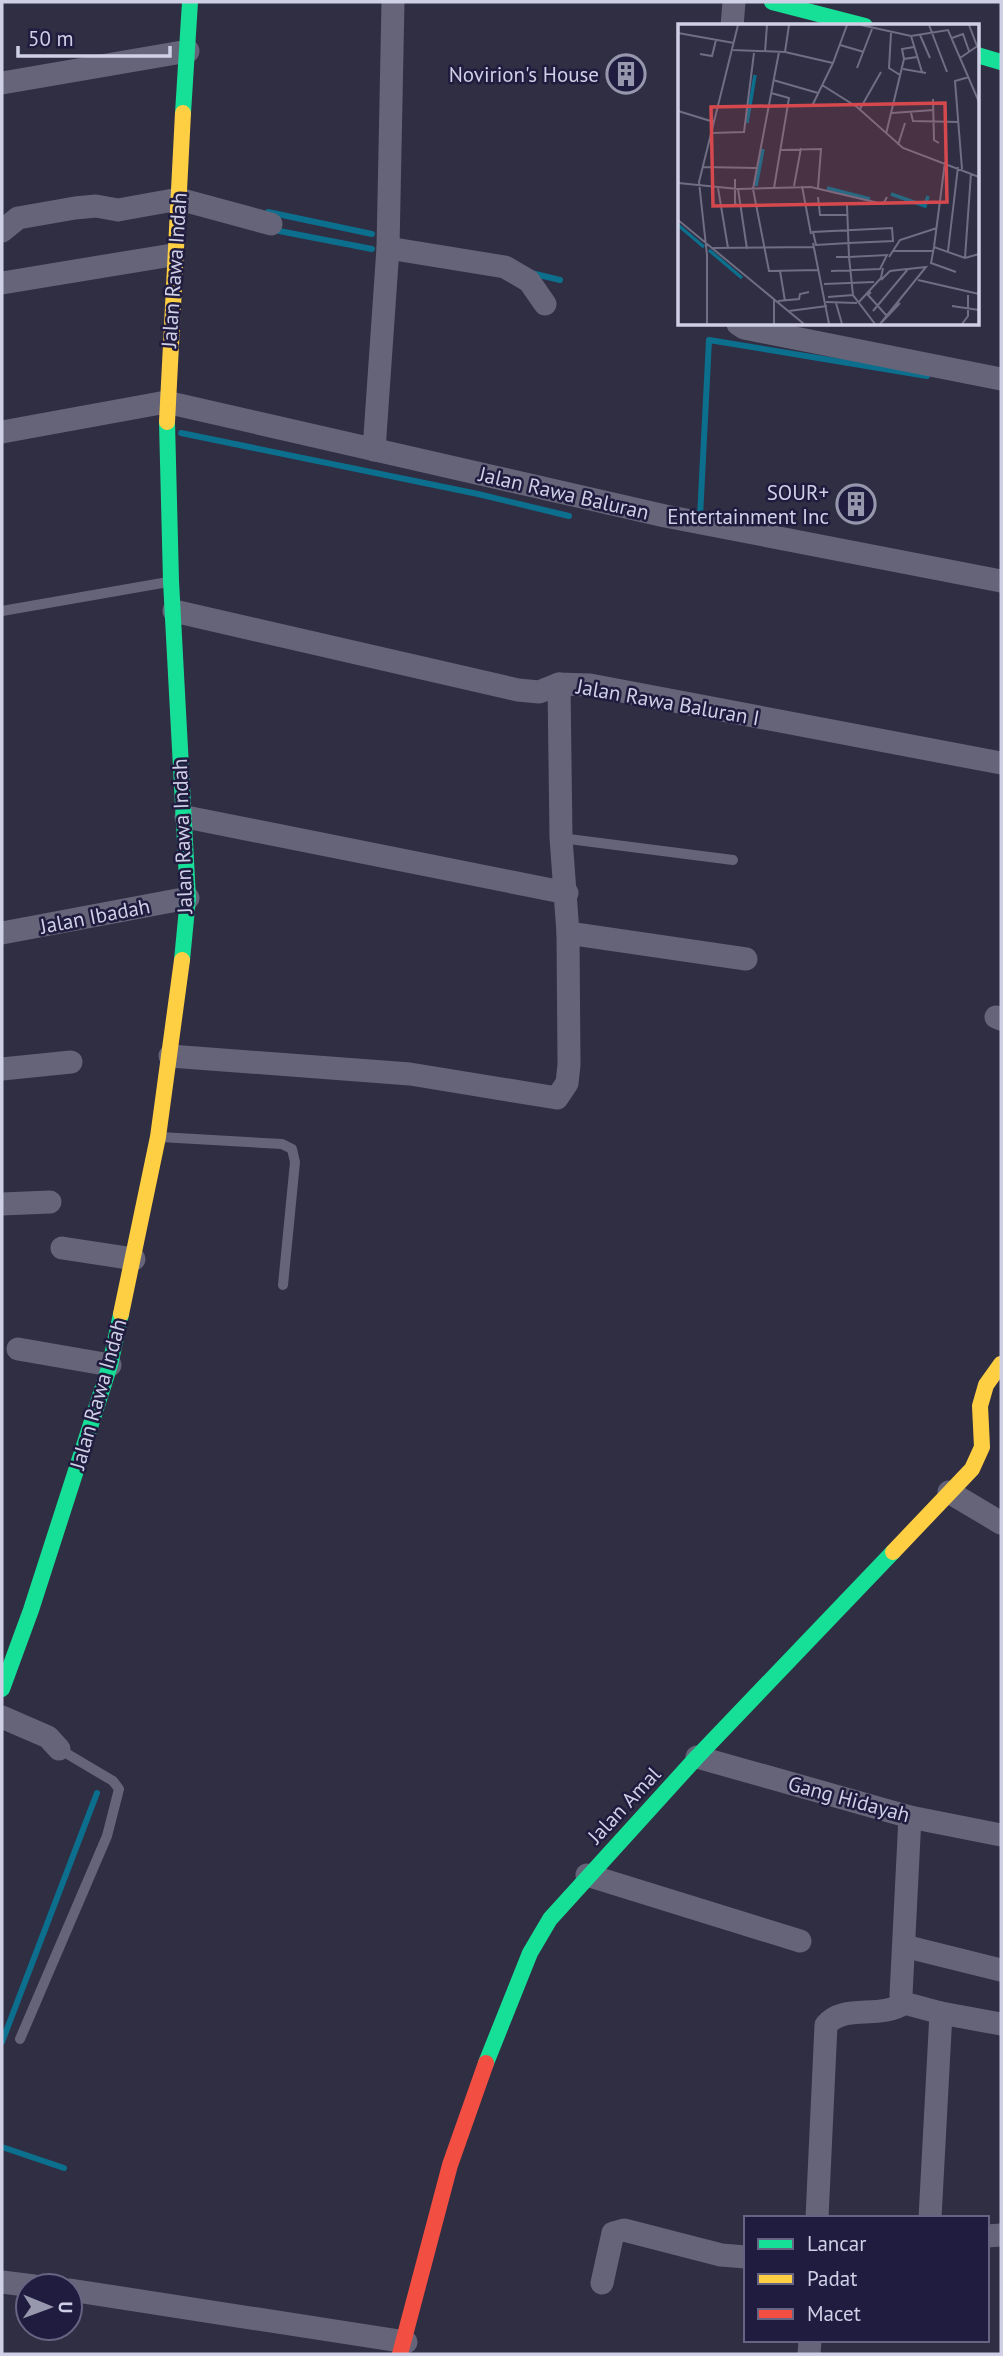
<svg xmlns="http://www.w3.org/2000/svg" width="1003" height="2356" font-family="'PT Sans',sans-serif">
<style>
.lines{fill:none;stroke-linecap:round;stroke-linejoin:round}
.stream{stroke:#0b6f8d;stroke-width:6}
.lane{stroke:#656479;stroke-width:10}
.street{stroke:#656479;stroke-width:23}
.fast{stroke:#16e098;stroke-width:16}
.slow{stroke:#ffcf43;stroke-width:16}
.jam{stroke:#f24e42;stroke-width:16}
.labels{text-anchor:middle;dominant-baseline:central;stroke-width:5;stroke-linejoin:round;paint-order:stroke}
.poi-label{font-size:21px;fill:#cfcfe6;stroke:#201c3f;text-anchor:end}
.street-label{font-size:21px;fill:#cfcfe6;stroke:#201c3f}
.inset-river{fill:none;stroke:#0b6f8d;stroke-width:3.5}
.inset-road{fill:none;stroke:#706e84;stroke-width:2}
.view{fill:#d5494e;fill-opacity:0.15;stroke:#d5494e;stroke-width:3.5}
.inset-edge{fill:none;stroke:#cfcfe6;stroke-width:3.5}
</style>
<rect width="100%" height="100%" fill="#302e42"/>
<g class="lines">
<g class="stream">
<polyline points="268,212 372,234"/>
<polyline points="274,230 372,249"/>
<polyline points="531,273 560,280"/>
<polyline points="181,433 478,494 569,516"/>
<polyline points="700,517 709,340 927,376"/>
<polyline points="2,2042 97,1793"/>
<polyline points="2,2147 64,2168"/>
</g>
<g class="lane">
<polyline points="2,611 168,582"/>
<polyline points="561,838 733,860"/>
<polyline points="160,1137 282,1144 292,1149 295,1162 283,1285"/>
<polyline points="20,2039 107,1836 119,1789 113,1781 59,1749"/>
</g>
<g class="street">
<polyline points="732,26 734,2"/>
<polyline points="2,83 188,51"/>
<polyline points="2,231 18,218 75,208 96,206 118,210 179,199 271,224"/>
<polyline points="388,248 505,267 529,281 545,304"/>
<polyline points="2,283 172,255"/>
<polyline points="738,324 744,328 1001,379"/>
<polyline points="2,432 166,402 665,516 1001,581"/>
<polyline points="374,450 388,248 393,2"/>
<polyline points="174,611 518,690 539,692 559,684 590,685 1001,763"/>
<polyline points="186,817 567,893"/>
<polyline points="2,933 188,898"/>
<polyline points="568,933 746,959"/>
<polyline points="996,1017 1001,1019"/>
<polyline points="170,1056 410,1074 557,1098 567,1083 569,1065 568,933 561,838 559,684"/>
<polyline points="2,1069 71,1062"/>
<polyline points="2,1204 50,1202"/>
<polyline points="62,1248 134,1259"/>
<polyline points="18,1349 110,1365"/>
<polyline points="949,1492 1001,1523"/>
<polyline points="2,1717 48,1737 59,1749"/>
<polyline points="697,1757 910,1817 1001,1835"/>
<polyline points="910,1817 901,1995 904,2003 941,2013 930,2218"/>
<polyline points="587,1875 800,1941"/>
<polyline points="904,1946 1001,1970"/>
<polyline points="941,2013 1001,2024"/>
<path d="M817,2218L826,2025C844,2003 880,2020 904,2003"/>
<polyline points="987,2236 1001,2235"/>
<polyline points="2,2282 34,2286"/>
<polyline points="602,2283 613,2233 624,2230 721,2255 746,2257"/>
<polyline points="70,2290 406,2342"/>
<polyline points="809,2354 810,2340"/>
</g>
<g class="fast">
<polyline points="772,2 865,26"/>
<polyline points="977,55 1001,62"/>
<polyline points="183,113 190,2"/>
<polyline points="167,422 171,581 188,898 182,960"/>
<polyline points="2,1689 31,1610 110,1365 121,1314"/>
<polyline points="486,2063 530,1953 550,1919 697,1757 893,1552"/>
</g>
<g class="slow">
<polyline points="167,422 183,113"/>
<polyline points="121,1314 158,1137 182,960"/>
<polyline points="893,1552 972,1469 982,1447 980,1406 986,1385 1001,1364"/>
</g>
<polyline class="jam" points="400,2354 450,2165 486,2063"/>
</g>
<defs>
<g id="building-ring" transform="scale(2.0125)"><circle r="9.5" fill="#201c3f" stroke="#9797ad" stroke-width="1.5"/><path d="M-4-6H4V6H1V3H-1V6H-4ZM-2.5-4.3h1.7v1.8h-1.7ZM.8-4.3h1.7v1.8H.8ZM-2.5-1h1.7V.8h-1.7ZM.8-1h1.7V.8H.8Z" fill="#9797ad"/></g>
</defs>
<g fill-rule="evenodd">
<use href="#building-ring" x="626" y="74"/>
<use href="#building-ring" x="856" y="504"/>
</g>
<g class="labels">
<g class="poi-label">
<text x="599" y="74">Novirion's House</text>
<text x="829" y="492">SOUR+<tspan x="829" dy="24">Entertainment Inc</tspan></text>
</g>
<g class="street-label">
<text transform="translate(174 270) rotate(-86)">Jalan Rawa Indah</text>
<text transform="translate(564 493) rotate(13)">Jalan Rawa Baluran</text>
<text transform="translate(668 702) rotate(10)">Jalan Rawa Baluran I</text>
<text transform="translate(182 836) rotate(-92)">Jalan Rawa Indah</text>
<text transform="translate(95 916) rotate(-11)">Jalan Ibadah</text>
<text transform="translate(98 1394) rotate(-74)">Jalan Rawa Indah</text>
<text transform="translate(849 1799) rotate(15)">Gang Hidayah</text>
<text transform="translate(624 1805) rotate(-47)">Jalan Amal</text>
</g>
</g>
<g transform="translate(678 24)">
<rect width="301" height="301" fill="#302e42"/>
<path class="inset-river" d="M69,99L77,51M78,162L85,125M149,164L192,175M213,170L247,182L250,172M0,201L26,223M31,226L64,254"/>
<path class="inset-road" d="M183,1L233,12L270,6L301,78M251,1L269,48M291,1L299,22M0,9L56,19M213,9L211,44L222,51M242,11L252,34M233,12L244,48M274,14L285,10L291,27M162,21L186,28M55,26L107,28L155,39L169,1M87,28L89,1M101,28L75,165L91,247L140,246M107,28L111,1M22,30L34,32L38,16M282,34L301,21M226,35L224,25L236,23M179,44L194,5M225,45L248,49M95,56L140,69M144,61L179,83L225,124L301,153M93,69L111,74L96,164M255,75L256,116L261,119M134,82L155,39M182,85L203,48M0,87L36,98M214,89L256,86M233,89L235,97L281,98M33,109L66,108L76,29M208,110L226,35L239,33M220,121L227,99M102,126L143,125L140,164M25,143L79,144M284,145L277,57L291,53M57,155V180L63,182M0,159L60,165L133,163L205,180L209,173M116,162L123,124M124,162L133,210M40,164L50,224M60,165L69,225M140,173L142,191H169M0,196L126,300M214,204L215,217L171,219L138,221L135,208ZM135,219L151,300M256,223L267,138M35,224L136,223M216,227H255M270,227L280,143M158,233H171L175,271L197,300M211,233L222,216L259,204M287,234L293,149M102,247L107,277M153,247L202,245L209,231L171,233L169,181M278,248L253,239L256,223L287,234L301,230M203,256L212,247L229,245M240,256L301,270V250M146,260L196,258M193,268L190,271L208,291M150,273L175,271M100,277L121,275L122,270L131,268M148,278L179,279M158,279L164,300M180,279L203,254L205,244M274,282L301,286M111,287L149,282M195,287L230,245L248,243L202,300M204,298L222,279M29,300V231L21,158L60,1M96,300V276M284,300L290,292V271"/>
<path class="view" d="M267,79L269,178L35,182L33,83Z"/>
<rect width="301" height="301" class="inset-edge"/>
</g>
<rect width="1003" height="2356" fill="none" stroke="#cfcfe6" stroke-width="7"/>
<rect x="744" y="2216" width="245" height="126" fill="#201c3f" stroke="#666482" stroke-width="2"/>
<rect x="758" y="2239" width="35" height="10" fill="#16e098" stroke="#666482" stroke-width="2"/>
<text x="807" y="2251" font-size="21" fill="#cfcfe6">Lancar</text>
<rect x="758" y="2274" width="35" height="10" fill="#ffcf43" stroke="#666482" stroke-width="2"/>
<text x="807" y="2286" font-size="21" fill="#cfcfe6">Padat</text>
<rect x="758" y="2309" width="35" height="10" fill="#f24e42" stroke="#666482" stroke-width="2"/>
<text x="807" y="2321" font-size="21" fill="#cfcfe6">Macet</text>
<g transform="translate(49 2307) rotate(91)"><circle r="33" fill="#201c3f" stroke="#666482" stroke-width="2"/>
<path d="M0-5L12 26L0 18L-12 26Z" fill="#9797ad"/>
<text y="-10" font-size="19" font-weight="bold" text-anchor="middle" fill="#cfcfe6">U</text>
</g>
<path d="M18 46v10h152v-10" fill="none" stroke="#cfcfe6" stroke-width="3.5"/>
<text x="28" y="46" font-size="21" fill="#cfcfe6" stroke="#201c3f" stroke-width="5" paint-order="stroke">50 m</text>
</svg>
